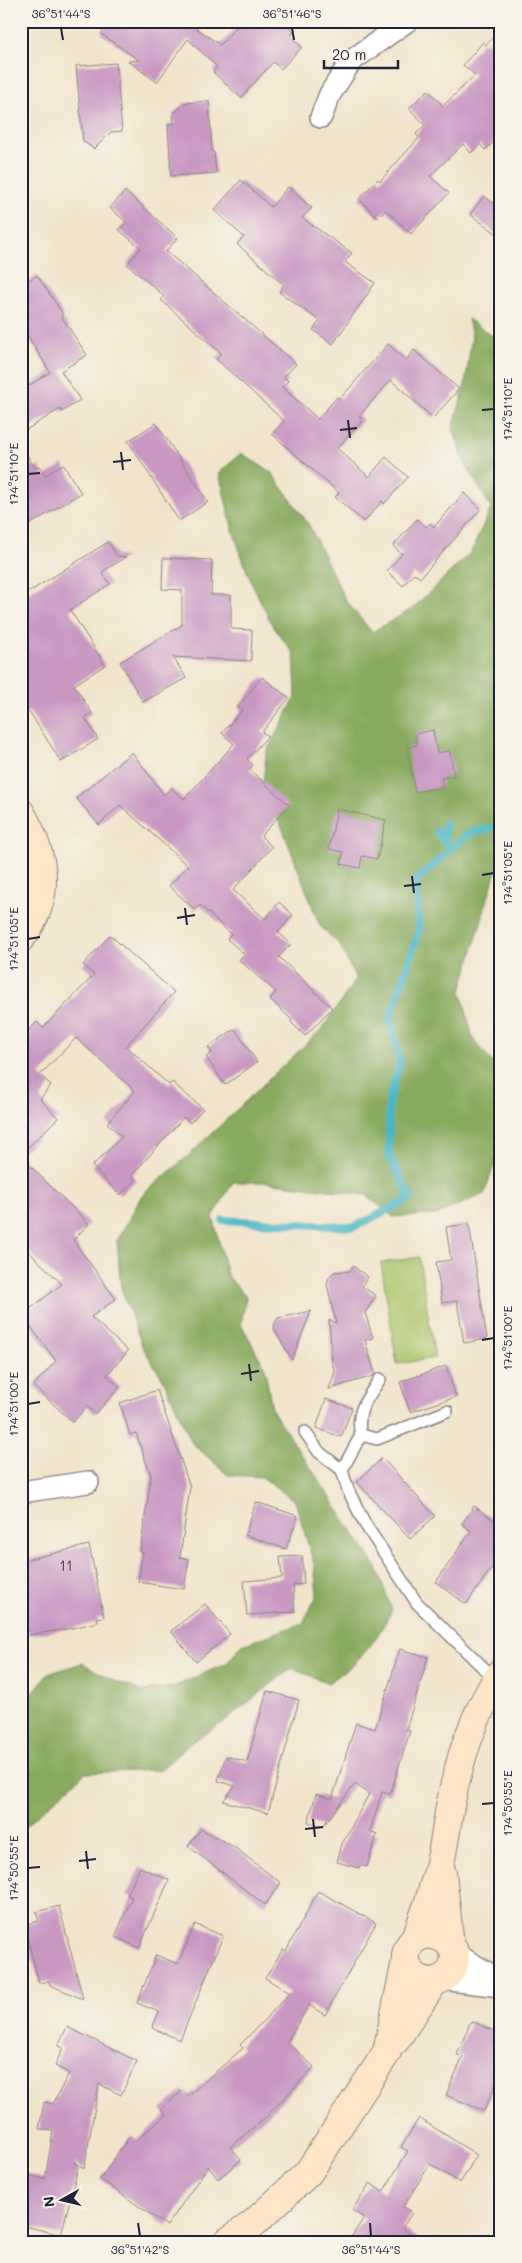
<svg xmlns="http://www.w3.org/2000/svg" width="522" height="2263" font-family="Mali,sans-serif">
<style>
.green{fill:#abc56b;stroke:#667453}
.forest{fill:#88aa5f;stroke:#55664d}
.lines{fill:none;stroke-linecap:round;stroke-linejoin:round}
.stream{stroke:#48b5c4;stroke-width:8}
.building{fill:#c898c3}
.lane-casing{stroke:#8a8382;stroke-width:14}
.street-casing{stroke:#8a8382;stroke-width:24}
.secondary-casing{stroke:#8a8382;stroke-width:30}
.lane{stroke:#fff;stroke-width:11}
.street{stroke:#fff;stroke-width:21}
.secondary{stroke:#fee5c5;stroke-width:28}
.ticks{fill:none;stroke:#22223b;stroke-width:2}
.labels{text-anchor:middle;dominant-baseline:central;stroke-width:4.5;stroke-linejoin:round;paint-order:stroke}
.number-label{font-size:15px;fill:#4c405d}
.neatline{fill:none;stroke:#22223b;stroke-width:2}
.ticks-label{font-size:12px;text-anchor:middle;fill:#22223b}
</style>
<rect width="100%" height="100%" fill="#f7f3e8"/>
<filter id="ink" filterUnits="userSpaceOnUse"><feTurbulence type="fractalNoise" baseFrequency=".02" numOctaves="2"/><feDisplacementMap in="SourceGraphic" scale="10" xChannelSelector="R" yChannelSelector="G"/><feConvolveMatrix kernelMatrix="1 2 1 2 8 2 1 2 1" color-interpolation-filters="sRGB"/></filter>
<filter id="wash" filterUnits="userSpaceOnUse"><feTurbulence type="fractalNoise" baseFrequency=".0096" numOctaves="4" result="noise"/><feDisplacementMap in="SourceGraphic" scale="20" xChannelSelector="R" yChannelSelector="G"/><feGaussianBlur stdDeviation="1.12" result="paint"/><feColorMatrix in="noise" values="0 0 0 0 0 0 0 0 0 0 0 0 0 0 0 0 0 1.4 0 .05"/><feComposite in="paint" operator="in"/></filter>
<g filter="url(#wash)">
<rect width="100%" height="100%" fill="#f1e4ca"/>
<g class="green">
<polygon points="419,1257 435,1358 397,1364 381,1263"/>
<polygon points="495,1272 501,1272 501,1328 496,1328"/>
</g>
<path class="forest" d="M468,319L501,342V864L497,867L461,991L473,1039L501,1073V1146L484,1194L436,1215L393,1217L367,1195L266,1182H233L213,1217L227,1275L246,1297L241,1324L265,1368L272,1410L377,1568L392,1610C373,1646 361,1661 328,1683L292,1668L222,1723L192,1742L160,1770L85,1773L21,1830V1707L48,1674L82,1663L112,1680L142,1691L173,1687L227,1663L242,1645L303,1623L317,1595L314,1564L295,1501L262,1477L228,1475L192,1443L163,1379L143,1348L121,1288L117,1241L142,1195L188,1156L323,1028L356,979L340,945L320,926L281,825L262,794L266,753L296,696L294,654L272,625L249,577L233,531L219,473L241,453L272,473L309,525L346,601L372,632L412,609L471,552L491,508L464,461L453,429L465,385L472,336Z"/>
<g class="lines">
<g class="stream">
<polyline points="445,841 445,824"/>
<polyline points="451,849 470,833 501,826"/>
<polyline points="223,1220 354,1227 411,1198 389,1156 389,1100 400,1063 390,1019 419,931 416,881 451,849 437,832"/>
</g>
</g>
<g id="blocks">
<g class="building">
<polygon points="110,21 200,21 196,28 220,45 242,21 283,21 294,32 290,36 302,47 281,69 273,62 241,98 213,72 217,67 188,39 157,82 128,61 139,60 101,34"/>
<polygon points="501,28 501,136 485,150 480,144 471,153 463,144 430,176 449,193 411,234 386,210 378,218 359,199 378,179 380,181 419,138 416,134 425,125 409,108 428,90 443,106 475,75 463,65 483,42 486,45"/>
<polygon points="116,63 122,131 111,132 94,149 83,141 76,66"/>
<polygon points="209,101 212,152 214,152 216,173 171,176 168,124 174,124 173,114 184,103"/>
<polygon points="241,180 271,207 288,187 312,208 302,218 352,253 345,262 375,283 333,344 313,330 320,321 279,292 284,285 237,244 244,237 214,210"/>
<polygon points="125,191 178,238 166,251 296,364 284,377 288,381 282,387 318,419 337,397 340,399 388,344 406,360 414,350 459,389 433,418 391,380 359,416 363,420 337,448 369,477 386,457 408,477 384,504 382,501 364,522 335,497 339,493 272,434 284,421 216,359 221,353 161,300 164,296 127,264 141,248 119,230 126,222 110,208"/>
<polygon points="484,196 501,209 501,237 470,214"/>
<polygon points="37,275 63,314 61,316 87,355 61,371 80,400 62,412 60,409 21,433 21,391 50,372 21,325 21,286"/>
<polygon points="156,423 208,502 179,521 128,441"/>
<polygon points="21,446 35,468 39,466 45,476 63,464 81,493 21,530"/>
<polygon points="464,493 481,509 420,578 414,573 403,586 387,571 402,554 393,546 417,519 426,527 430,523 434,527"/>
<polygon points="108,542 117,556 126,557 102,572 110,584 70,610 105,665 74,685 92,713 85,718 98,739 61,762 29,711 21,716 21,597"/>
<polygon points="163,558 212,560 211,595 231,595 231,629 252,630 251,661 173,657 186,678 143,702 120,662 182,625 182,590 162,589"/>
<polygon points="262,677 289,698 262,732 268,736 247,759 253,765 249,769 289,805 261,836 272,847 233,890 265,919 279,902 293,915 278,932 291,944 279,957 332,1008 305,1036 291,1022 292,1020 270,999 276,992 239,960 244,954 227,939 231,934 200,905 195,910 169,886 188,866 120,805 99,825 76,798 132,752 164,795 171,788 184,799 234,744 222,733 242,710 238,707"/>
<polygon points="433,730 437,753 450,751 454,776 441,778 443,787 415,792 407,747 417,745 415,734"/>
<polygon points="337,809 386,820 377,859 362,856 360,868 341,864 343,852 329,849"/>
<polygon points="110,935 174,992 126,1046 169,1085 172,1082 203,1109 190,1123 184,1117 132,1175 136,1180 120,1195 92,1166 122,1137 107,1123 135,1091 76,1038 40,1075 51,1085 40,1099 58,1118 21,1154 21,1038 37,1022 43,1028 94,975 83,965"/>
<polygon points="235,1029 257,1062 225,1085 206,1057 212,1053 208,1047"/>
<polygon points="21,1157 89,1224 73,1240 116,1299 91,1317 128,1351 107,1375 120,1387 95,1414 87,1406 73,1422 33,1386 56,1361 22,1315 62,1284 21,1244"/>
<polygon points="469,1224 487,1339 464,1343 457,1301 442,1303 436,1262 451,1260 446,1227"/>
<polygon points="353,1266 368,1277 362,1286 376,1296 365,1313 373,1338 365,1340 375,1374 373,1376 329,1389 335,1372 332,1363 329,1320 336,1323 327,1284 329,1277 334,1272 350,1271"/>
<polygon points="311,1311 292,1360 274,1329 275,1323 278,1318"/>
<polygon points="446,1366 456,1397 410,1412 400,1382"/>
<polygon points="157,1390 190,1487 180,1557 189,1559 184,1589 138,1582 143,1552 140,1552 151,1476 136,1433 130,1435 120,1403"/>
<polygon points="326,1399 352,1408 341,1437 316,1428"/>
<polygon points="382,1458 435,1516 410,1539 357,1482"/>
<polygon points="256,1502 298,1516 286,1549 245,1535"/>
<polygon points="474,1506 501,1525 501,1555 466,1604 436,1582 471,1531 462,1524"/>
<polygon points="89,1545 104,1617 97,1618 98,1622 68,1629 29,1635 28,1630 21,1631 21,1561"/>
<polygon points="302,1556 304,1584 293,1585 295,1612 247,1615 244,1581 282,1578 280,1557"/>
<polygon points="205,1604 230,1634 196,1662 171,1631"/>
<polygon points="400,1649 428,1657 406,1729 410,1731 390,1794 382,1792 370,1831 377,1834 367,1867 360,1865 359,1868 337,1862 342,1844 369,1794 355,1784 323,1826 308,1822 316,1794 332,1799 356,1723 375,1729"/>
<polygon points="267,1691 299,1700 268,1813 223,1801 235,1786 218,1781 226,1756 247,1762"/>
<polygon points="201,1829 234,1847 281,1883 265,1905 188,1846"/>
<polygon points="140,1867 169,1880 139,1948 115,1937 132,1897 127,1895"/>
<polygon points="318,1891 376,1923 325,2015 309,2005 287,2042 314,2067 267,2116 230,2147 241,2160 218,2179 208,2166 167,2226 100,2179 130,2136 136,2140 166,2115 161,2109 183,2090 188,2096 243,2048 240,2045 290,1993 265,1978 283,1949 286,1951"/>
<polygon points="59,1906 83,1999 50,1985 49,1981 39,1983 24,1925 39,1921 36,1912"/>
<polygon points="195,1924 223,1936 180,2040 152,2028 159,2012 137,2003 156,1955 178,1964"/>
<polygon points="471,2021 501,2034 501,2072 484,2111 446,2095 463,2057 457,2055"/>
<polygon points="67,2027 137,2061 121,2095 99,2084 84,2169 74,2162 78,2168 61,2235 21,2225 21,2173 45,2179 53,2131 39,2129 44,2102 53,2104 69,2073 55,2066 63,2048 58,2046"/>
<polygon points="419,2118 477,2155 460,2183 430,2164 403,2207 412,2213 402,2228 422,2242 348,2242 364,2218 352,2210 370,2183 383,2192 408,2151 401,2147"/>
</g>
</g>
</g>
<g filter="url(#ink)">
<use href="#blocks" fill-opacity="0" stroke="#8a8382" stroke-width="1"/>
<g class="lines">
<g class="lane-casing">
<g id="lane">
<path d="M380,1379C367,1399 355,1411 361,1435L342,1470L348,1490L365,1524L417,1603L496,1680"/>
<polyline points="305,1432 319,1452 342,1470"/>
<polyline points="361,1435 377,1439 447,1411"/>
</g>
</g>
<g class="street-casing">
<g id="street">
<polyline points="321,117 330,94 351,61 407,21"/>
<polyline points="21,1492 88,1482"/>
<polyline points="454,1953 501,1981"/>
<polyline points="441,1979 501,1986"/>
</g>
</g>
<g class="secondary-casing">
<g id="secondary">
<path d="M21,813C45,856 53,896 21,938"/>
<polyline points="442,1873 450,1945"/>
<path d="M415,1939C440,1924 468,1952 448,1974C432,1991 404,1977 406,1955C407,1946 414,1940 418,1932C425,1914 431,1896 436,1878C445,1850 446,1821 453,1792C462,1750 477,1709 501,1673"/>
<polyline points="395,2041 434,1982"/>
<polyline points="227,2242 253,2224 308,2173 387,2052 406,1961"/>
</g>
</g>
<use href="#lane" class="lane"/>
<use href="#street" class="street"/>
<use href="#secondary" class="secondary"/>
</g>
</g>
<path class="ticks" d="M61,28L63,40M292,28L294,40M482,410L494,409M348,420L350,438M340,430L357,428M121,452L123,470M113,462L131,460M28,474L40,473M482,875L494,873M412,876L414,893M404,886L421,884M185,908L187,925M177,918L195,915M28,939L40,937M482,1340L494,1338M249,1364L251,1381M241,1374L259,1371M28,1404L40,1402M482,1804L494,1803M313,1819L315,1837M305,1829L323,1827M86,1851L88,1869M79,1861L96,1859M28,1868L40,1867M138,2223L140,2236M370,2223L371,2236"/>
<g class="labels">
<g class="number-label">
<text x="66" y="1565">11</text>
</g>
</g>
<rect width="522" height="2263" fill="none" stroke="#f7f3e8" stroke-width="55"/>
<g transform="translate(62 2200) rotate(262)" stroke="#f7f3e8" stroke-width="4" paint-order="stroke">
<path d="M0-4L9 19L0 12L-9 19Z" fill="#22223b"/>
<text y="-8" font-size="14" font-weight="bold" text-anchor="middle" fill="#22223b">N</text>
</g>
<path d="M324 60v8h74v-8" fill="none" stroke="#22223b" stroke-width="2.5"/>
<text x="332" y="60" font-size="15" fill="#22223b" stroke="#f7f3e8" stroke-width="4" paint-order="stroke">20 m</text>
<rect x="28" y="28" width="466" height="2208" class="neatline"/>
<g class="ticks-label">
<text x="61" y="18">36°51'44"S</text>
<text x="292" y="18">36°51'46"S</text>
<text transform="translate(508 409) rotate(-90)" y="4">174°51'10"E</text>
<text transform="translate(14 474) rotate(-90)" y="4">174°51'10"E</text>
<text transform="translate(508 873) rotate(-90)" y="4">174°51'05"E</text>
<text transform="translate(14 939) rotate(-90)" y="4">174°51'05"E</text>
<text transform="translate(508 1338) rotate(-90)" y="4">174°51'00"E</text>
<text transform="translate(14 1404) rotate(-90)" y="4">174°51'00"E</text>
<text transform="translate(508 1803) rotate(-90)" y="4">174°50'55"E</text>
<text transform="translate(14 1868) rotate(-90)" y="4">174°50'55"E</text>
<text x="140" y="2254">36°51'42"S</text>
<text x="371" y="2254">36°51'44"S</text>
</g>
</svg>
